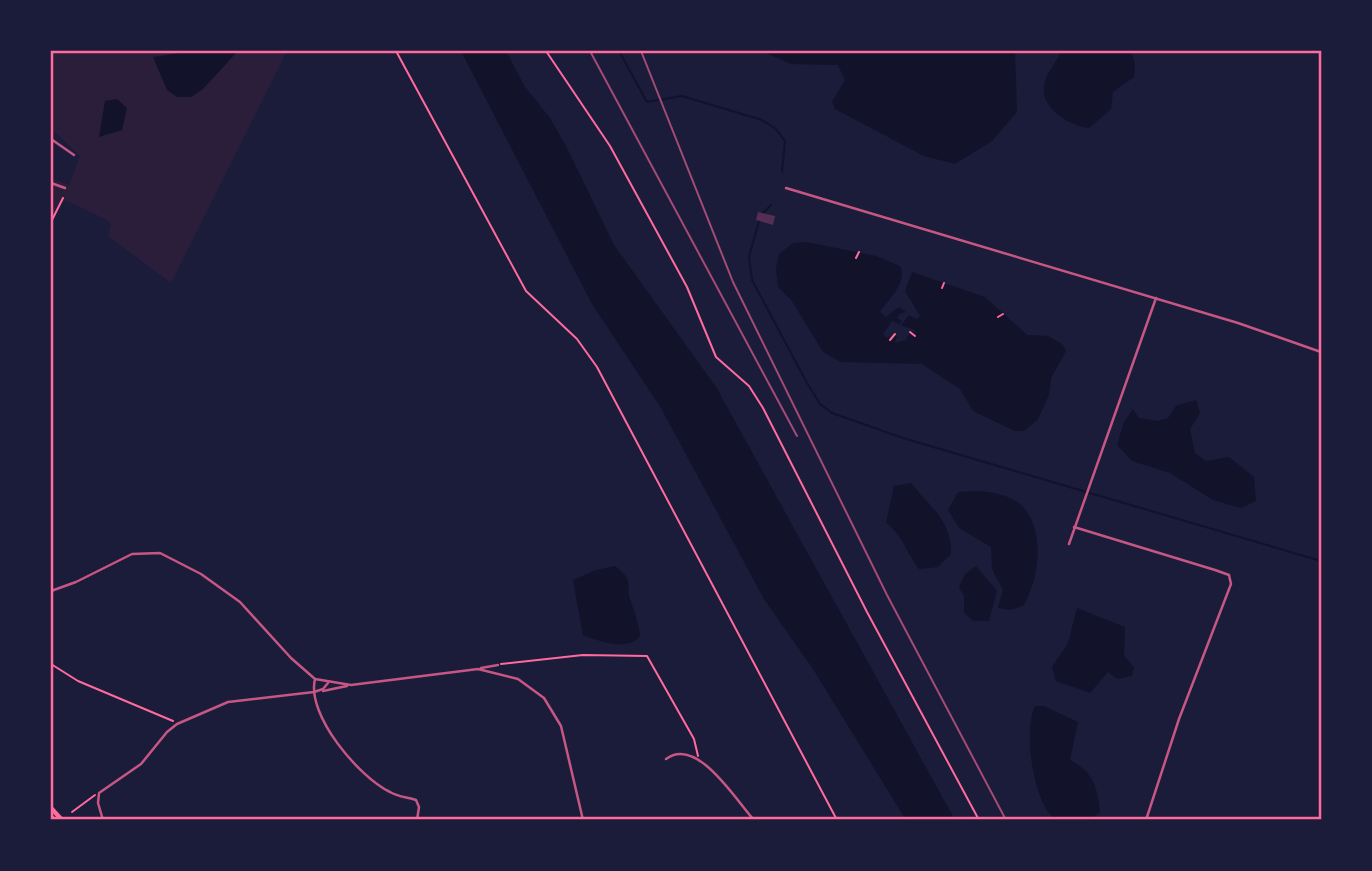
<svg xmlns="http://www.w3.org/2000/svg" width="1372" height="871" font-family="Overpass,sans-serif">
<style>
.green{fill:#2a1e3b}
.water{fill:#12122b}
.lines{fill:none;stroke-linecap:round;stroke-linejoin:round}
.stream{stroke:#12122b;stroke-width:2}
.building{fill:#542f53}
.path{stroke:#ff6b9d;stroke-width:2}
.minor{stroke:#c65784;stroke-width:2.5}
.trunk{stroke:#ff6b9d;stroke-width:4.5}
.rail{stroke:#a44b75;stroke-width:2}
.neatline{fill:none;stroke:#ff6b9d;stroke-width:2.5}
</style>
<rect width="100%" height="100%" fill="#1b1b3a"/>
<polygon class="green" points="51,51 287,51 171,283 108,236 111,224 107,220 67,201 61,202 51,219 51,178 69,185 80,156 51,128"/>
<g class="water">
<polygon points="194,51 237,52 203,89 191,97 177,97 167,90 153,57"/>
<polygon points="461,51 506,51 525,87 550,118 567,148 614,245 716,387 955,820 906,820 813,669 764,599 661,408 592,304"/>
<polygon points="762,51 1015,51 1017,112 992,141 955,164 924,156 835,109 832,102 845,80 838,65 791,64"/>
<path d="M1061,51H1131L1135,64L1134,77L1113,92L1111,109L1089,128C1070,126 1041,109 1044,86C1045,74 1057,62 1061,51Z"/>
<polygon points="117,99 127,108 122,130 99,137 105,101"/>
<path d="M806,242L876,256L900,266C908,282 889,299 880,312L886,317L899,307L906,312L899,314L897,318L902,321L899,324L892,321L883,334L887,338L895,334L897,337L894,343L906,340L910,332L917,331L901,325L909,315L917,319L920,316L905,291L912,272L985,297L1027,335L1048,336L1062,344L1066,351L1051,378L1049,395L1038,419L1024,431H1015L973,411L960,389L922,364L841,362L823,352L792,301L778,287L776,269L779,254L793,243Z"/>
<polygon points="1196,400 1200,413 1190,429 1195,453 1206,461 1229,457 1254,477 1256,501 1241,508 1213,500 1170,473 1132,461 1117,445 1124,422 1133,409 1139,418 1158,421 1168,418 1176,406"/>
<path d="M911,483C931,508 952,521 951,554L938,567L919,569C906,552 903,536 886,523L894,486Z"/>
<path d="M978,491C992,492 1009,495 1020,504C1046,528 1040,579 1023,606L1010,610L998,608L1003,590L992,569L991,547L959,528L948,510L958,492Z"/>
<path d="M615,566C636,582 624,583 631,602C635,614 638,622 640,636C627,652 599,641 583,635L573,580L596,570Z"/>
<polygon points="976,566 997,591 989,621 974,621 964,613 964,596 959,587 965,574"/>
<polygon points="1077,608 1125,627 1124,656 1134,667 1132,676 1117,679 1108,672 1090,693 1056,681 1052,667 1068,643"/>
<path d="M1035,706H1044L1078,722L1070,760C1094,773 1097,786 1100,812L1090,820H1055C1033,801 1023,732 1035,706Z"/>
</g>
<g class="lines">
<g class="stream">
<polyline points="619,51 647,102 682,96 762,120 776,129 785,141 782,172"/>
<polyline points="763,213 771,205"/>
<polyline points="759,221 749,257 752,280 807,383 820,404 832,413 903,438 1321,561"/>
</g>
</g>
<polygon class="building" points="758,212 775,216 773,225 756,220"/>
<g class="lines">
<g class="path">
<polyline points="396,51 526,291 577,339 597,367 837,820"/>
<polyline points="546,51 610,146 687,287 716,357 749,386 763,408 867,612 979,820"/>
<polyline points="51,222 63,198"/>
<polyline points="856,258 859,252"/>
<polyline points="942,288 944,283"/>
<polyline points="998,317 1003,314"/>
<polyline points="910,332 915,336"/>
<polyline points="890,340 895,334"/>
<polyline points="51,664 78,681 173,721"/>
<polyline points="501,664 583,655 647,656 694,739 698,756"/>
<polyline points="72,812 95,795"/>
</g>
<g class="minor">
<polyline points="51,139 74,155"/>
<polyline points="51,183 65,188"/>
<polyline points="786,188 1238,323 1321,352"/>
<polyline points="1074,527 1215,570 1229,575 1231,584 1179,719 1146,820"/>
<polyline points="1069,544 1156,298"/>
<polyline points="51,591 76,582 132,554 160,553 201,574 240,602 291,658 315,679 351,685 478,669 518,679 544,698 561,726 583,820"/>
<polyline points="481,668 498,665"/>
<path d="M315,679C306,715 359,777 390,792C398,797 407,797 416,800L419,807L417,820"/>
<polyline points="323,691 347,686"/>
<path d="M666,759C697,736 735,799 754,820"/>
<polyline points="103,820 98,803 99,793 141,764 167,732 177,724 228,702 314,692 323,689 328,683"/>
</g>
<g class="trunk">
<polyline points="51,808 62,820"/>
<polyline points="51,816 54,820"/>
</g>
<g class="rail">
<polyline points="590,51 797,436"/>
<polyline points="641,51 733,282 887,595 1006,820"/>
</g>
</g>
<rect width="1372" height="871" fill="none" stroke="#1b1b3a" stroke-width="105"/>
<rect x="52" y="52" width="1268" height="766" class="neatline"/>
</svg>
